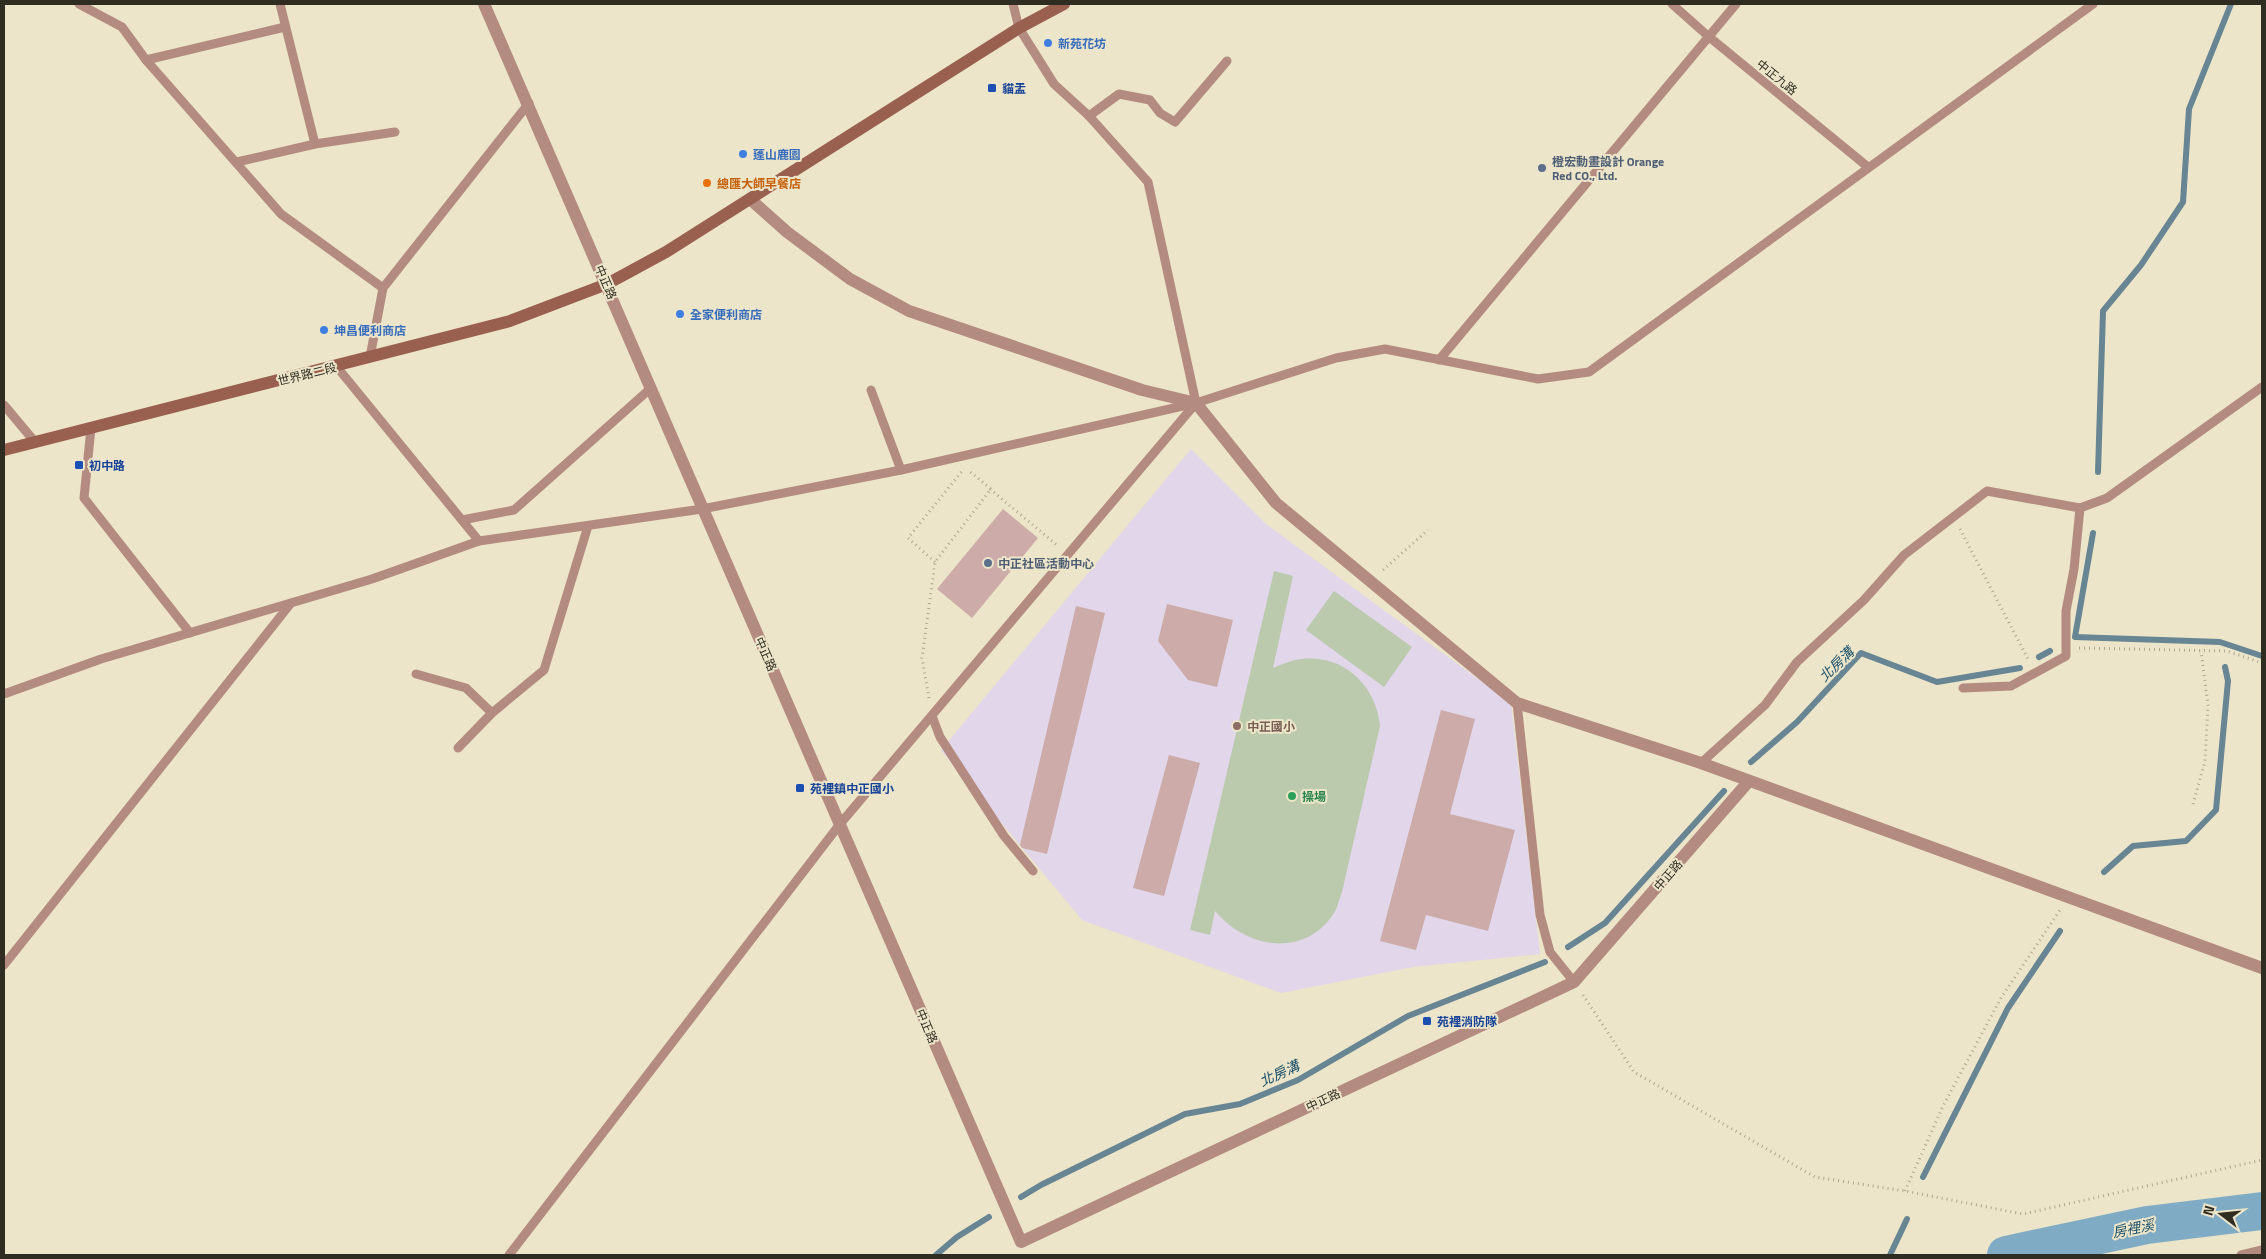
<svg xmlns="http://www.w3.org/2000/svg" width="2266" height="1259" font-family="'Titillium Web','Noto Sans TC',sans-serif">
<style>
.education{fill:#e1d6ea}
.green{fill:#bbcaac}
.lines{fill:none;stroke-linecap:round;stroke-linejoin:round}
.stream{stroke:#688593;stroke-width:6}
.river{stroke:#80abc4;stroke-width:38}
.building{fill:#ccaba8}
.path{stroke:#ada791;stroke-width:3;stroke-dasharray:1 4;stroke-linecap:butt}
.service{stroke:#b48b80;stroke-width:9}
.minor{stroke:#b48b80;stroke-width:12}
.tertiary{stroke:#b48b80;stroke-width:12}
.secondary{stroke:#995f4f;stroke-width:12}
.shop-dot{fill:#3f7fe0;stroke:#ece5c9;stroke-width:2}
.transit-dot{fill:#1a4fb4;stroke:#ece5c9;stroke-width:2}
.service-dot{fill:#5c6f8a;stroke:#ece5c9;stroke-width:2}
.food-dot{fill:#e8710a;stroke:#ece5c9;stroke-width:2}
.education-dot{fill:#8d6e63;stroke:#ece5c9;stroke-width:2}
.leisure-dot{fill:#2e9e5b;stroke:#ece5c9;stroke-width:2}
.labels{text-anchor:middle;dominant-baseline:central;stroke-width:4;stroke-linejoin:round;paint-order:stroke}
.shop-label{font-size:12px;font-weight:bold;fill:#366cbe;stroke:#ece5c9;text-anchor:start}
.street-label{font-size:12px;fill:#2f2d22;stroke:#ece5c9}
.transit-label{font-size:12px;font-weight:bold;fill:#164399;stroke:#ece5c9;text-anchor:start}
.service-label{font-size:12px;font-weight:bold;fill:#4e5e75;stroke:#ece5c9;text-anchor:start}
.food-label{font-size:12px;font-weight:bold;fill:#c56008;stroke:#ece5c9;text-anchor:start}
.education-label{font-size:12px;font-weight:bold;fill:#785e54;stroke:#ece5c9;text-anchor:start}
.leisure-label{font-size:12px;font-weight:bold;fill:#27864d;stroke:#ece5c9;text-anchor:start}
.water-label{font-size:14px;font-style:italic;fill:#1c516c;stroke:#ece5c9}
</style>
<rect width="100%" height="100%" fill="#ece5c9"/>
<polygon class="education" points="1191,449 1266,524 1511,703 1540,954 1413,967 1281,993 1082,920 941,750"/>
<g class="green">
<path d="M1274,571L1293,576L1273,668C1280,665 1287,662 1295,660C1339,651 1376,682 1380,726L1342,892C1339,900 1337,910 1332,916C1301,959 1245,947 1215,911L1210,935L1190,930Z"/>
<polygon points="1334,591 1412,647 1384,687 1306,630"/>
</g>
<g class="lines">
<g class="stream">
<polyline points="2098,472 2103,311 2141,265 2183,202 2189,109 2231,4"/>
<polyline points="2093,533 2075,637 2220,642 2262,656"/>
<polyline points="2039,657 2050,651"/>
<polyline points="1751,762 1797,722 1861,653 1937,682 2020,668"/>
<polyline points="2104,872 2133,846 2186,841 2216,810 2228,681 2225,667"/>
<polyline points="1568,947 1605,923 1724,791"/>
<polyline points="1923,1177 2008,1008 2060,931"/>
<polyline points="1021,1197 1041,1185 1185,1114 1240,1104 1298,1080 1408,1016 1545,962"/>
<polyline points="936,1255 957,1237 989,1217"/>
<polyline points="1890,1255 1907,1219"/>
</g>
<polyline class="river" points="2006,1255 2147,1225 2262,1211"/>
</g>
<g class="building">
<polygon points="1003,509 1038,538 972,618 937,589"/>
<polygon points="1167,604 1233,620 1217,687 1188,680 1158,641"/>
<polygon points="1076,606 1105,613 1047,854 1022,848 1020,845"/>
<polygon points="1441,710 1475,719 1450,814 1515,830 1488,931 1426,915 1416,950 1380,941"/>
<polygon points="1169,755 1200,763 1164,896 1133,888"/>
</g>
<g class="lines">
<g class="path">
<polyline points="990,489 1058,546"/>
<polyline points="1960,529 2029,661"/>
<polyline points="935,562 908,538 963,470"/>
<polyline points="1383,570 1428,530"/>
<polyline points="2079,648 2227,651 2262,663"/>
<polyline points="929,698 922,658 935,562 991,489 968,470"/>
<polyline points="2193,804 2205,761 2208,705 2201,651"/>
<polyline points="1583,995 1634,1072 1815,1177 1905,1191 2023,1214 2262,1160"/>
<polyline points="1905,1191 1943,1106 2001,998 2060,910"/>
</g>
<g class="service">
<polyline points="79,4 122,27 146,60 281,214 383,288"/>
<polyline points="280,4 315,144"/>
<polyline points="1672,4 1708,36 1868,167"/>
<polyline points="146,60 285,27"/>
<polyline points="1089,116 1119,94 1150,100 1160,113 1175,122 1227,61"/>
<polyline points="237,162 315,144 395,132"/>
<polyline points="370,357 383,288 529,103"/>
<polyline points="1439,360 1736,4"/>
<polyline points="337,367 479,541"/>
<polyline points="871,390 901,470"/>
<polyline points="4,405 35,442"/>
<polyline points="91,428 84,498 190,633"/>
<polyline points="462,520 514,510 651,388"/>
<polyline points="416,674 466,688 492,713"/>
<polyline points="1963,688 2011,686 2066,656 2066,611 2074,569 2080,508"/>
<polyline points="4,694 101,659 372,579 479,541 702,509 901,470 1196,403 1336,358 1385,349 1538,379 1589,372 2093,4"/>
<polyline points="1517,703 1540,915 1550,952 1574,982"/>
<polyline points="932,716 940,737 1004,836 1033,871"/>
<polyline points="458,748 492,713 544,670 588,526"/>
<polyline points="1701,763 1765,705 1797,662 1864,600 1904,555 1987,491 2080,508 2107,498 2262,387"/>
<polyline points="4,965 291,603"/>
<polyline points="509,1255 840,824 1196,403 1148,182 1089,116 1054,84 1019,28 1013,4"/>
<polyline points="2241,1255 2262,1250"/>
</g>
<polyline class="minor" points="484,4 1021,1242 1574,982 1749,781"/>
<polyline class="tertiary" points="750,199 787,232 850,279 909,311 1142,390 1196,403 1276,503 1517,703 1701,763 2262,968"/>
<polyline class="secondary" points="4,450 510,321 607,284 666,252 1019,28 1064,4"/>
</g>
<g class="shop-dot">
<circle cx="1048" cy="43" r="5"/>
<circle cx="743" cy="154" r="5"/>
<circle cx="680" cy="314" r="5"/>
<circle cx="324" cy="330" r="5"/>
</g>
<g class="transit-dot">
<rect x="987" y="83" width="10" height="10" rx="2.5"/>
<rect x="74" y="460" width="10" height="10" rx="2.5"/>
<rect x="795" y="783" width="10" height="10" rx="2.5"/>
<rect x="1422" y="1016" width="10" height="10" rx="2.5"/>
</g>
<g class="service-dot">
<circle cx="1542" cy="168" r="5"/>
<circle cx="988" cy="563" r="5"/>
</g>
<circle class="food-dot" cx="707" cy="183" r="5"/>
<circle class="education-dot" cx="1237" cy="726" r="5"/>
<circle class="leisure-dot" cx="1292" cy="796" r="5"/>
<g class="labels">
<g class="shop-label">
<text x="1058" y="43">新苑花坊</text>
<text x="753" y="154">蓬山鹿園</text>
<text x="690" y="314">全家便利商店</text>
<text x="334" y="330">坤昌便利商店</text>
</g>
<g class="street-label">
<text transform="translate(1777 77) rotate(39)">中正九路</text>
<text transform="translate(606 282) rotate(67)">中正路</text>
<text transform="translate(307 374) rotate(-14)">世界路二段</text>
<text transform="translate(766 654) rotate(66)">中正路</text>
<text transform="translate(1668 875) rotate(-49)">中正路</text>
<text transform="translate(927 1026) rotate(67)">中正路</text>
<text transform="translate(1323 1100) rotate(-25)">中正路</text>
</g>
<g class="transit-label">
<text x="1002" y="88">貓盂</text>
<text x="89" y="465">初中路</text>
<text x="810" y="788">苑裡鎮中正國小</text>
<text x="1437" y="1021">苑裡消防隊</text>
</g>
<g class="service-label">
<text x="1552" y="161">橙宏動畫設計 Orange<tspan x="1552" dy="14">Red CO., Ltd.</tspan></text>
<text x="998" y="563">中正社區活動中心</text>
</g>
<g class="food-label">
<text x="717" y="183">總匯大師早餐店</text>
</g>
<g class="education-label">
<text x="1247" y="726">中正國小</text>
</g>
<g class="leisure-label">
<text x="1302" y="796">操場</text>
</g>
<g class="water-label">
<text transform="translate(1836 664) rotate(-44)">北房溝</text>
<text transform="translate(1279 1073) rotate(-25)">北房溝</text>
<text transform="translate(2133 1228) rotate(-11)">房裡溪</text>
</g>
</g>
<rect width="2266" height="1259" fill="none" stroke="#2f2d22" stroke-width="10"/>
<g transform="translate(2221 1214) rotate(286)" stroke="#ece5c9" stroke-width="4" paint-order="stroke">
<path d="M0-4L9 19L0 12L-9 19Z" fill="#2f2d22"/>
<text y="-8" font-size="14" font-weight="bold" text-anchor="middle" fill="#2f2d22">N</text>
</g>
</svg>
